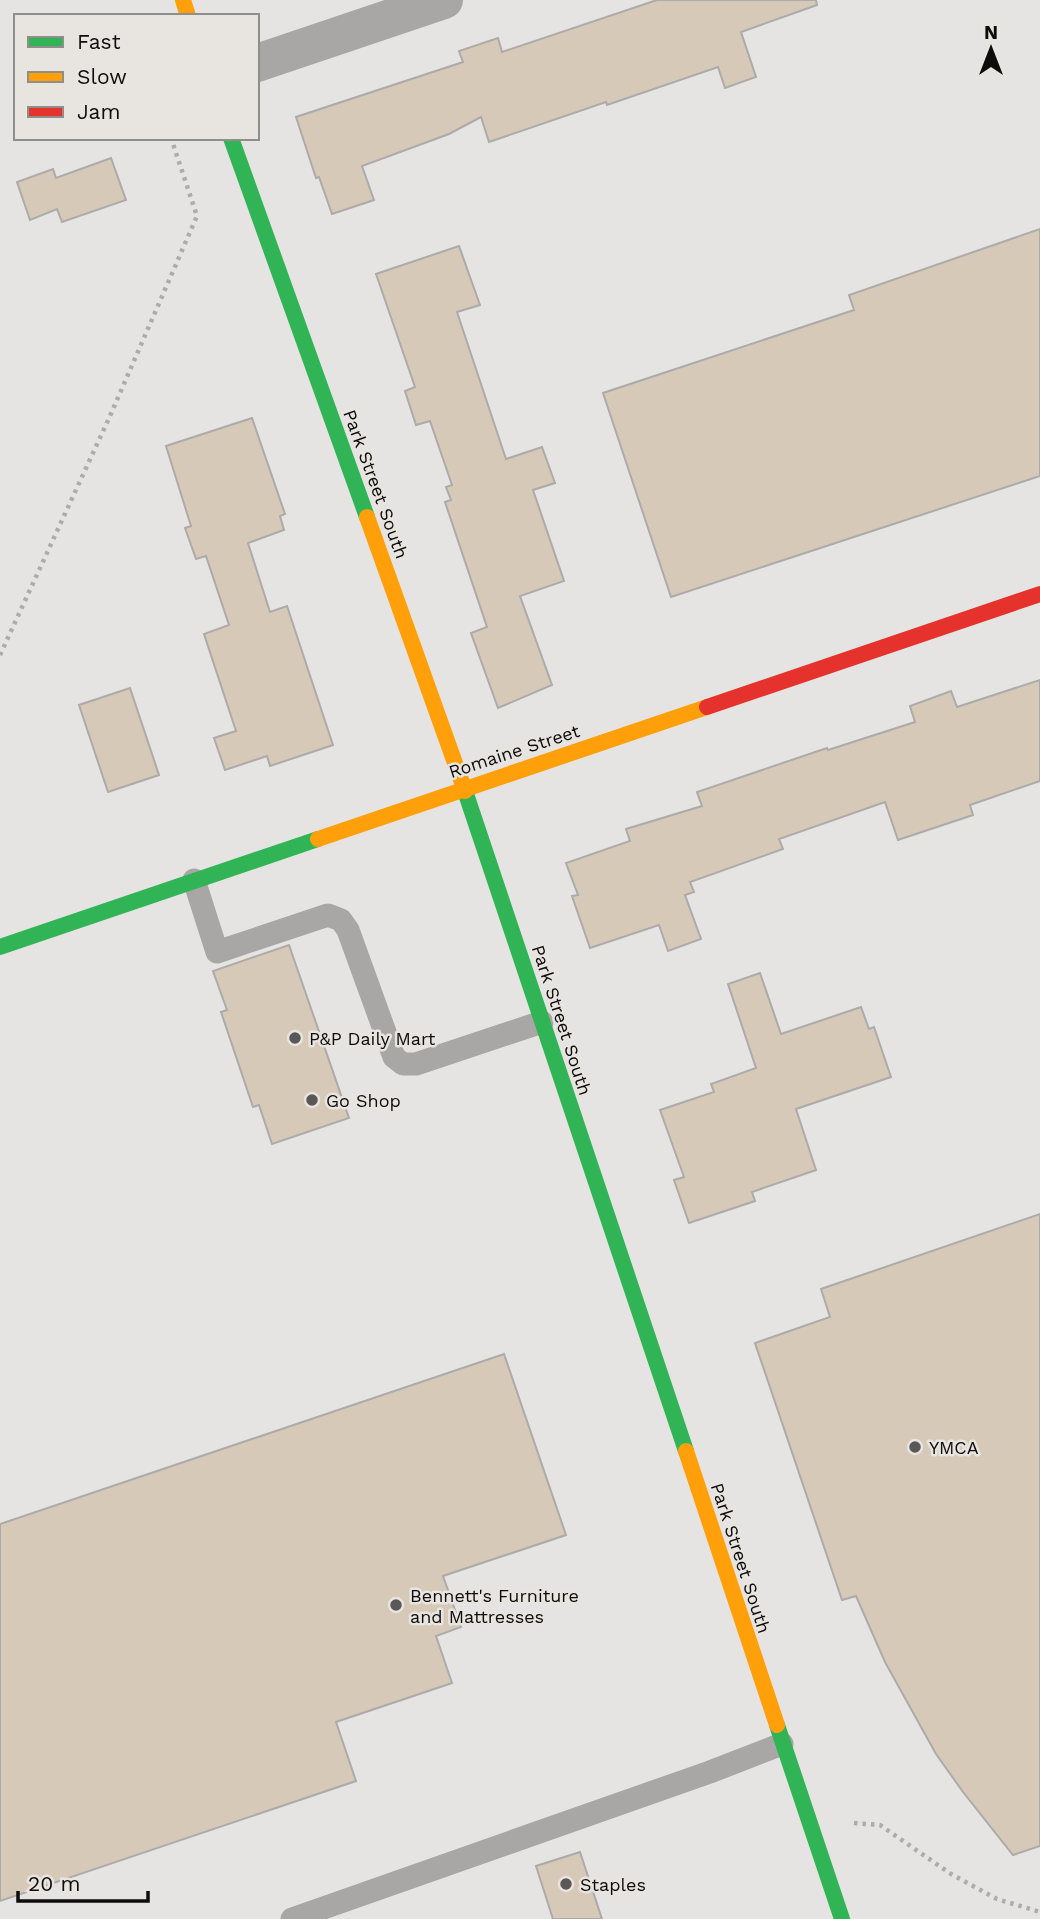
<svg xmlns="http://www.w3.org/2000/svg" width="1040" height="1919" font-family="'Work Sans',sans-serif">
<style>
.building{fill:#d6c9b7;stroke:#acaba9;stroke-width:2}
.lines{fill:none;stroke-linecap:round;stroke-linejoin:round}
.path{stroke:#acacab;stroke-width:4.5;stroke-dasharray:3.5 5;stroke-linecap:butt}
.lane{stroke:#a8a7a6;stroke-width:23}
.street{stroke:#a8a7a6;stroke-width:38}
.fast{stroke:#30b455;stroke-width:16}
.slow{stroke:#ff9f0a;stroke-width:16}
.jam{stroke:#e5322d;stroke-width:16}
.poi-dot{fill:#595856;stroke:#e8e4e0;stroke-width:2.5}
.labels{text-anchor:middle;dominant-baseline:central;stroke-width:5;stroke-linejoin:round;paint-order:stroke}
.street-label{font-size:18px;fill:#0d0c0b;stroke:#e8e4e0}
.poi-label{font-size:18px;fill:#0d0c0b;stroke:#e8e4e0;text-anchor:start}
</style>
<rect width="100%" height="100%" fill="#e6e4e2"/>
<g class="building">
<polygon points="657,0 816,0 817,5 741,32 756,77 725,88 718,67 607,105 606,102 489,142 481,117 449,134 362,166 374,200 332,214 319,177 316,178 296,117 463,62 459,51 498,38 502,52"/>
<polygon points="111,158 126,200 62,222 57,209 30,220 17,182 53,169 56,178"/>
<polygon points="1040,229 1040,476 671,597 603,393 854,310 849,295"/>
<polygon points="459,246 480,305 457,312 506,459 542,447 555,483 533,490 564,581 520,596 552,685 498,708 471,633 487,627 445,502 451,500 446,487 452,485 430,421 416,425 405,391 415,387 376,274"/>
<polygon points="252,418 285,514 280,516 284,530 248,543 270,612 287,606 333,745 270,766 267,756 225,770 214,738 236,731 204,634 229,625 206,556 196,559 185,528 191,526 166,446"/>
<polygon points="1040,680 1040,781 970,805 973,815 898,840 885,802 779,839 783,849 690,882 694,892 685,895 701,939 668,951 659,925 590,948 572,896 578,895 566,863 630,841 626,829 702,806 697,792 827,748 828,750 915,722 910,706 951,691 957,707"/>
<polygon points="130,688 159,775 108,792 79,705"/>
<polygon points="289,945 349,1118 272,1144 259,1105 253,1107 221,1012 227,1010 213,971"/>
<polygon points="760,973 781,1034 861,1007 869,1029 874,1027 891,1077 796,1109 816,1170 752,1192 755,1201 689,1223 674,1180 684,1177 660,1110 714,1092 711,1084 756,1068 728,984"/>
<polygon points="1040,1214 1040,1846 1013,1855 963,1792 936,1754 885,1662 856,1596 842,1600 755,1343 830,1317 821,1289"/>
<polygon points="504,1354 566,1535 443,1576 461,1627 436,1636 452,1683 336,1722 356,1781 0,1901 0,1524"/>
<polygon points="580,1852 602,1919 553,1919 536,1866"/>
</g>
<g class="lines">
<g class="path">
<polyline points="130,14 130,16"/>
<polyline points="0,655 110,416 197,216 171,138"/>
<polyline points="854,1823 880,1825 951,1874 997,1899 1040,1912"/>
</g>
<g class="lane">
<polyline points="194,880 217,952 328,915 341,920 348,930 394,1057 403,1064 416,1064 542,1022"/>
<polyline points="292,1919 710,1772 782,1744"/>
</g>
<polyline class="street" points="257,63 444,0"/>
<g class="fast">
<polyline points="231,138 367,517"/>
<polyline points="465,791 686,1451"/>
<polyline points="0,947 318,839"/>
<polyline points="777,1725 842,1919"/>
</g>
<g class="slow">
<polyline points="183,0 188,16"/>
<polyline points="367,517 465,791"/>
<polyline points="318,839 707,707"/>
<polyline points="686,1451 777,1725"/>
</g>
<polyline class="jam" points="707,707 1040,594"/>
</g>
<g class="poi-dot">
<circle cx="295" cy="1038" r="7"/>
<circle cx="312" cy="1100" r="7"/>
<circle cx="915" cy="1447" r="7"/>
<circle cx="396" cy="1605" r="7"/>
<circle cx="566" cy="1884" r="7"/>
</g>
<g class="labels">
<g class="street-label">
<text transform="translate(376 484) rotate(70)">Park Street South</text>
<text transform="translate(514 751) rotate(-18)">Romaine Street</text>
<text transform="translate(562 1020) rotate(72)">Park Street South</text>
<text transform="translate(741 1558) rotate(72)">Park Street South</text>
</g>
<g class="poi-label">
<text x="309" y="1038">P&amp;P Daily Mart</text>
<text x="326" y="1100">Go Shop</text>
<text x="929" y="1447">YMCA</text>
<text x="410" y="1595">Bennett's Furniture<tspan x="410" dy="21">and Mattresses</tspan></text>
<text x="580" y="1884">Staples</text>
</g>
</g>
<rect x="14" y="14" width="245" height="126" fill="#e8e4e0" stroke="#908e8b" stroke-width="2"/>
<rect x="28" y="37" width="35" height="10" fill="#30b455" stroke="#908e8b" stroke-width="2"/>
<text x="77" y="49" font-size="21" fill="#0d0c0b">Fast</text>
<rect x="28" y="72" width="35" height="10" fill="#ff9f0a" stroke="#908e8b" stroke-width="2"/>
<text x="77" y="84" font-size="21" fill="#0d0c0b">Slow</text>
<rect x="28" y="107" width="35" height="10" fill="#e5322d" stroke="#908e8b" stroke-width="2"/>
<text x="77" y="119" font-size="21" fill="#0d0c0b">Jam</text>
<g transform="translate(991 49)" stroke="#e8e4e0" stroke-width="5" paint-order="stroke">
<path d="M0-5L12 26L0 18L-12 26Z" fill="#0d0c0b"/>
<text y="-10" font-size="19" font-weight="bold" text-anchor="middle" fill="#0d0c0b">N</text>
</g>
<path d="M18 1891v10h130v-10" fill="none" stroke="#0d0c0b" stroke-width="3.5"/>
<text x="28" y="1891" font-size="21" fill="#0d0c0b" stroke="#e8e4e0" stroke-width="5" paint-order="stroke">20 m</text>
</svg>
